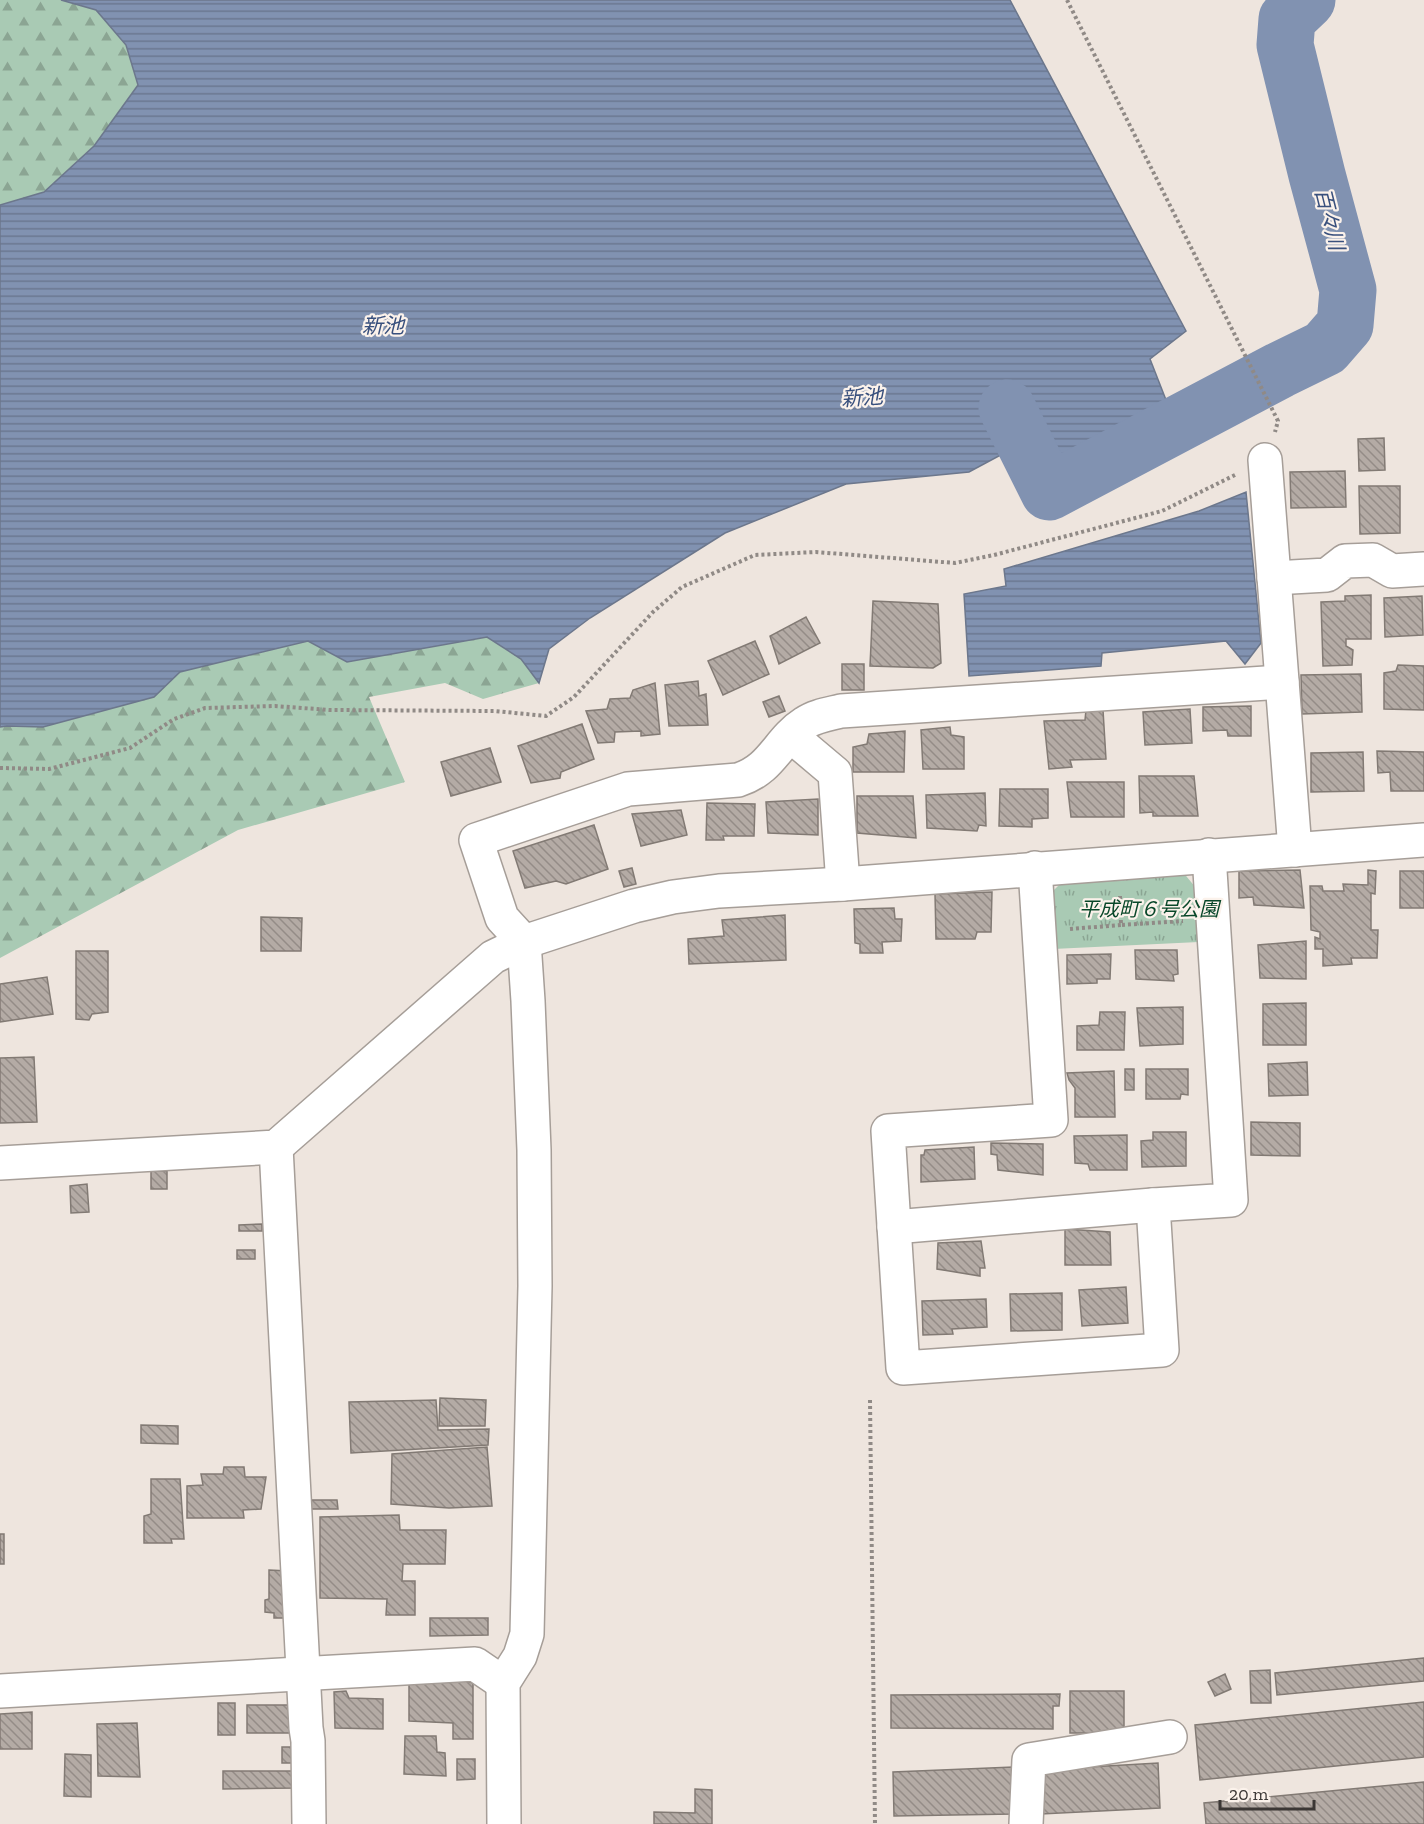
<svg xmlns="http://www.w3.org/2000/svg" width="1424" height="1824" font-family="'Zilla Slab','Noto Sans JP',serif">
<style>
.forest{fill:url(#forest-firs)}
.park{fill:url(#park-tufts)}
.water{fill:url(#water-rules);stroke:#6c778c;stroke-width:1.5}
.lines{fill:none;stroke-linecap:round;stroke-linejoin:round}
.river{stroke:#8192b1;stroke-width:57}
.building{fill:url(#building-back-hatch);stroke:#827a74;stroke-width:1.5}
.minor-casing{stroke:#a69e98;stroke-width:36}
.path{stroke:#908a86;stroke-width:4;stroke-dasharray:3 3;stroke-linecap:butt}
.minor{stroke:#fff;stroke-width:33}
.labels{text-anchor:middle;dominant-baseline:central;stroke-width:4.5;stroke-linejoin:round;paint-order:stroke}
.park-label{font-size:20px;font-style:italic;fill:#084729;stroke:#fbf2eb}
.water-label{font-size:21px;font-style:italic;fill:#39507d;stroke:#fbf2eb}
</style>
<defs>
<pattern id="forest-firs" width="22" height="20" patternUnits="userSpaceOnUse" patternTransform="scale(1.5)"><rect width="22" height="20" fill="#a9cab4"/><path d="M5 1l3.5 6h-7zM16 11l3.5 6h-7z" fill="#8ba593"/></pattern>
<pattern id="park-tufts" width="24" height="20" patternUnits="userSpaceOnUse" patternTransform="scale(1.5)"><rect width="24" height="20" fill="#a9cab4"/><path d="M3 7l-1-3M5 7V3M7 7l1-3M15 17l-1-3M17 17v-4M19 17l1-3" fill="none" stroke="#8ba593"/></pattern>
<pattern id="water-rules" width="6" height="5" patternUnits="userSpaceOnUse" patternTransform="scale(1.5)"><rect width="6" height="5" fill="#8192b1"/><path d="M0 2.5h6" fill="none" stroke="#6b7891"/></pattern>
<pattern id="building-back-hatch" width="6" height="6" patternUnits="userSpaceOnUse" patternTransform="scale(1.5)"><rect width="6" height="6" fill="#b4aba5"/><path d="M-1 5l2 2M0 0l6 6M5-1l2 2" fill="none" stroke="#948c87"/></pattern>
</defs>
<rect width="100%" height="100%" fill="#eee5de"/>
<g class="forest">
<polygon points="0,0 61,0 96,9 126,45 138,85 94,146 44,192 0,205"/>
<polygon points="487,637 521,659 539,683 483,699 445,683 369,697 405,782 238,830 0,958 0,727 7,726 43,727 154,697 180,672 308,641 347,662"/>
</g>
<polygon class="park" points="1182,871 1196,888 1199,942 1053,949 1050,894 1065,879"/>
<g class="water">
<polygon points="61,0 1010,0 1186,331 1150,359 1166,400 1029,486 1008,451 969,472 846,484 725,533 590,618 549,649 539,683 521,659 487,637 347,662 308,641 180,672 154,697 43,727 7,726 0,727 0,205 44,192 94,146 138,85 126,45 96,10"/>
<polygon points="1246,492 1261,643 1245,664 1226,641 1102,653 1101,666 969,676 964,594 1006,586 1004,569 1199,511"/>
</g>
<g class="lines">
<polyline class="river" points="1007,408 1049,492 1280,370 1325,348 1345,325 1348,290 1317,175 1285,45 1287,19 1307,0"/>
</g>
<g class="building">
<polygon points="1384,438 1385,470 1359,471 1358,439"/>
<polygon points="1345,471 1346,507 1291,508 1290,472"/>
<polygon points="1359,486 1400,486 1400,533 1360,534"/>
<polygon points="1371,595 1371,639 1346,639 1346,646 1353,650 1352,665 1323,666 1321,602 1345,601 1345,596"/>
<polygon points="1422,596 1423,635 1385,637 1384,598"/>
<polygon points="873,601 938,604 941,663 933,668 870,666"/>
<polygon points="806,617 820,643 779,664 770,636"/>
<polygon points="755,641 769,674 723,695 708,661"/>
<rect x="842" y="664" width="22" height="26"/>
<polygon points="1398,665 1424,666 1424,710 1384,709 1384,673 1396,671"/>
<polygon points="1361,674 1362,712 1302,714 1301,675"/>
<polygon points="698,681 699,696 706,694 708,725 669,726 665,685"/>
<polygon points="655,683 660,734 641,736 641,731 615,732 614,742 598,743 586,711 607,709 610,699 630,698 633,690"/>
<polygon points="779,696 785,711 769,717 763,702"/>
<polygon points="1251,706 1251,736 1228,736 1227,730 1203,731 1203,707"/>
<polygon points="1190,709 1192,743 1145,745 1143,712"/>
<polygon points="1086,710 1103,710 1106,759 1070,760 1072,767 1049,769 1044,721 1085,720"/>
<polygon points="582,724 594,759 561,772 560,778 531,783 518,746"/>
<polygon points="950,727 951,735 964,737 964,769 923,769 921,730"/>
<polygon points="905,731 904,772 853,772 853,747 867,744 869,734"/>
<polygon points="490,748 501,782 451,796 441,762"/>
<polygon points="1377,751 1424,752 1424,791 1391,791 1390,772 1378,773"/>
<polygon points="1363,752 1364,791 1311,792 1311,753"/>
<polygon points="1139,776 1194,776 1198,816 1153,816 1153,812 1140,813"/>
<polygon points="1067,782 1124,782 1124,817 1071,817"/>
<polygon points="1000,789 1048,789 1048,818 1032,819 1032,827 999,826"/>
<polygon points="985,793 986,826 979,825 977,831 927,828 926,795"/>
<polygon points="857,796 913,796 916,838 857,833"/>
<polygon points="818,799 818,835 768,833 766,802"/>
<polygon points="707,803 755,804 754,836 723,836 724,840 706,840"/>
<polygon points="681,810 687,835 641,846 632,814"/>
<polygon points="594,825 608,869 566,884 556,881 525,888 513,851"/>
<polygon points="632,868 636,884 624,887 619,871"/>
<polygon points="1300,870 1304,908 1254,905 1253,897 1239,898 1239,871"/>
<polygon points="1368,870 1376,871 1375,894 1371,893 1371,930 1378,930 1377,958 1351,958 1352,964 1323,966 1323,949 1315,949 1315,937 1320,939 1320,932 1311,930 1310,886 1322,886 1323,891 1344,891 1343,884 1368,885"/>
<rect x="1400" y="871" width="24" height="37"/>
<polygon points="992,892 991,932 977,932 975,939 936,939 935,894"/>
<polygon points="894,908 895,919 902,919 901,941 882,942 883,953 860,953 860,944 855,943 854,909"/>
<polygon points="785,915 786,960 689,964 688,939 724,936 722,920"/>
<polygon points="261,917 302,918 301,951 261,951"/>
<polygon points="1306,941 1306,979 1260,978 1258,945"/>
<polygon points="1135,950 1177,950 1178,974 1173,975 1174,981 1136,979"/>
<polygon points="76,951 108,951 108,1012 92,1014 89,1020 76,1019"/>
<polygon points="1111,954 1110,979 1097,979 1097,983 1067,984 1067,955"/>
<polygon points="47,977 53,1014 0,1022 0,984"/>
<polygon points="1306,1003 1306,1045 1263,1045 1263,1004"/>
<polygon points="1183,1007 1183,1044 1140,1046 1137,1008"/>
<polygon points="1100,1012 1125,1012 1124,1050 1077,1050 1077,1026 1099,1025"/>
<polygon points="34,1057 37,1122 0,1123 0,1058"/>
<polygon points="1307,1062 1308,1095 1269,1096 1268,1064"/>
<rect x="1125" y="1069" width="9" height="21"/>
<polygon points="1146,1069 1188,1069 1188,1095 1181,1094 1180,1099 1146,1099"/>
<polygon points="1114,1071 1115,1117 1075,1117 1075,1088 1069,1080 1067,1073"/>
<polygon points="1251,1122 1300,1123 1300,1156 1251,1155"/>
<polygon points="1153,1132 1186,1132 1186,1166 1142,1167 1141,1141 1153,1140"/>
<polygon points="1127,1135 1127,1170 1090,1170 1088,1164 1075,1163 1074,1136"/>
<polygon points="991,1143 1043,1144 1043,1175 998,1170 997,1155 991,1154"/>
<polygon points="974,1147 975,1179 921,1182 921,1155 924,1155 925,1150"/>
<rect x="151" y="1171" width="16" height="18"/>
<polygon points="87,1184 89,1212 71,1213 70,1186"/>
<polygon points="262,1224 262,1231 239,1231 239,1225"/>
<polygon points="1065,1229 1110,1232 1111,1265 1065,1265"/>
<polygon points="981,1241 985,1268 980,1268 980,1276 937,1269 938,1243"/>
<rect x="237" y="1250" width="18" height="9"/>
<polygon points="1126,1287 1128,1323 1082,1326 1079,1290"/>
<polygon points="1062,1293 1062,1330 1011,1331 1010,1294"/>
<polygon points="986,1299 987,1327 952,1329 953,1334 923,1335 922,1301"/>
<polygon points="440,1398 486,1400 485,1426 439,1426"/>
<polygon points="436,1400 438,1430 489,1429 488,1445 351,1453 349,1402"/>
<polygon points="141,1425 178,1426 178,1444 141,1443"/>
<polygon points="487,1447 492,1506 449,1508 391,1504 392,1454"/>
<polygon points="224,1467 244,1467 245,1477 266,1477 261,1509 243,1510 244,1518 187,1518 187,1486 203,1485 201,1474 223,1474"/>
<polygon points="151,1479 180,1479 184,1539 171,1539 172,1543 144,1543 144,1516 151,1514"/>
<polygon points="311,1500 337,1500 338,1509 311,1509"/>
<polygon points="399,1515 400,1530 446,1530 445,1564 403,1564 402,1581 415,1581 415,1615 386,1615 387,1599 320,1598 320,1517"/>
<rect x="0" y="1534" width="4" height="30"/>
<polygon points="269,1570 288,1571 287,1618 274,1618 274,1613 265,1612 265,1600 269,1599"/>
<polygon points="430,1618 488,1618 488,1635 430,1636"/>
<polygon points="1424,1658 1424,1681 1277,1695 1275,1673"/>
<polygon points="1270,1670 1271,1703 1251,1703 1250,1671"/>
<polygon points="1225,1674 1231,1689 1215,1696 1208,1682"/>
<polygon points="459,1679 473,1683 473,1739 453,1739 453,1723 409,1721 409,1683"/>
<polygon points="346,1691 349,1698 383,1699 383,1729 335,1728 334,1692"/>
<rect x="1070" y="1691" width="54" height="42"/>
<polygon points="1060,1694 1059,1706 1053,1706 1053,1729 891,1728 891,1695"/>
<polygon points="1424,1702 1424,1757 1200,1780 1195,1725"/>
<rect x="218" y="1703" width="17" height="32"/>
<rect x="247" y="1705" width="45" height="28"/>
<polygon points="32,1712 32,1749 0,1749 0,1714"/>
<polygon points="137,1723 140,1777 98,1776 97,1724"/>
<polygon points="405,1736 436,1736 437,1752 445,1753 446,1776 404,1774"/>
<rect x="282" y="1747" width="15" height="16"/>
<polygon points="65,1754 91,1755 91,1797 64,1796"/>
<polygon points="457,1759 475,1759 475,1779 457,1780"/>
<polygon points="1158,1763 1160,1808 1041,1814 1038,1770"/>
<polygon points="1013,1767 1013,1814 894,1816 893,1772"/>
<polygon points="223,1771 296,1771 296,1788 223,1789"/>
<polygon points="1424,1782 1424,1824 1206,1824 1204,1803"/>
<polygon points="695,1789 712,1790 712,1824 654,1824 654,1812 695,1813"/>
</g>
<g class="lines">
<g class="minor-casing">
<g id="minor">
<polyline points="1265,460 1295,850"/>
<polyline points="1274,578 1327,575 1345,561 1373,560 1392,571 1424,569"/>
<polyline points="791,736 835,773 843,884"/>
<polyline points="1035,868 1051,1120 888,1131 903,1368 1162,1350 1153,1205 1231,1200 1209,855"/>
<polyline points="276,1147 306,1728 308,1741 309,1824"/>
<polyline points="0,1163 276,1147 493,957 524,942 634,906 673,897 719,891 843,884 1424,840"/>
<polyline points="894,1227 1153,1205"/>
<polyline points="0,1691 475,1664 503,1683"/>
<path d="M504,1824L503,1683L520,1656L527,1634L535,1286L534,1150L528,1001L524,942L502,918L476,840L628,789L738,780C773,769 777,741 805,723C815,716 829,714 841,711L1282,682"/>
<polyline points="1026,1824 1029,1760 1170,1737"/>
</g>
</g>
<g class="path">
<polyline points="1067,0 1278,421 1275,432"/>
<polyline points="0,768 49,769 130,748 174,719 205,708 275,706 330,710 495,711 546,716 574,697 653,612 682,587 755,555 816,552 955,563 994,555 1162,511 1235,475"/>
<polyline points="1120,896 1121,925 1183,921"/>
<polyline points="1070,929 1121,925"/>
<polyline points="870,1400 875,1824"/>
</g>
<use href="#minor" class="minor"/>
</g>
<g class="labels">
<g class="park-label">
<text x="1149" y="909">平成町６号公園</text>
</g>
<g class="water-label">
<text transform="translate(1330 219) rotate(76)">百々川</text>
<text x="383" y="325">新池</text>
<text transform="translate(862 397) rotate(-4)">新池</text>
</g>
</g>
<path d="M1220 1800v9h94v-9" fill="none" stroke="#3b3735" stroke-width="3"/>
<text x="1229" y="1800" font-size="18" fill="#3b3735" stroke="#fbf2eb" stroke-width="4.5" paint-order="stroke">20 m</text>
</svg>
